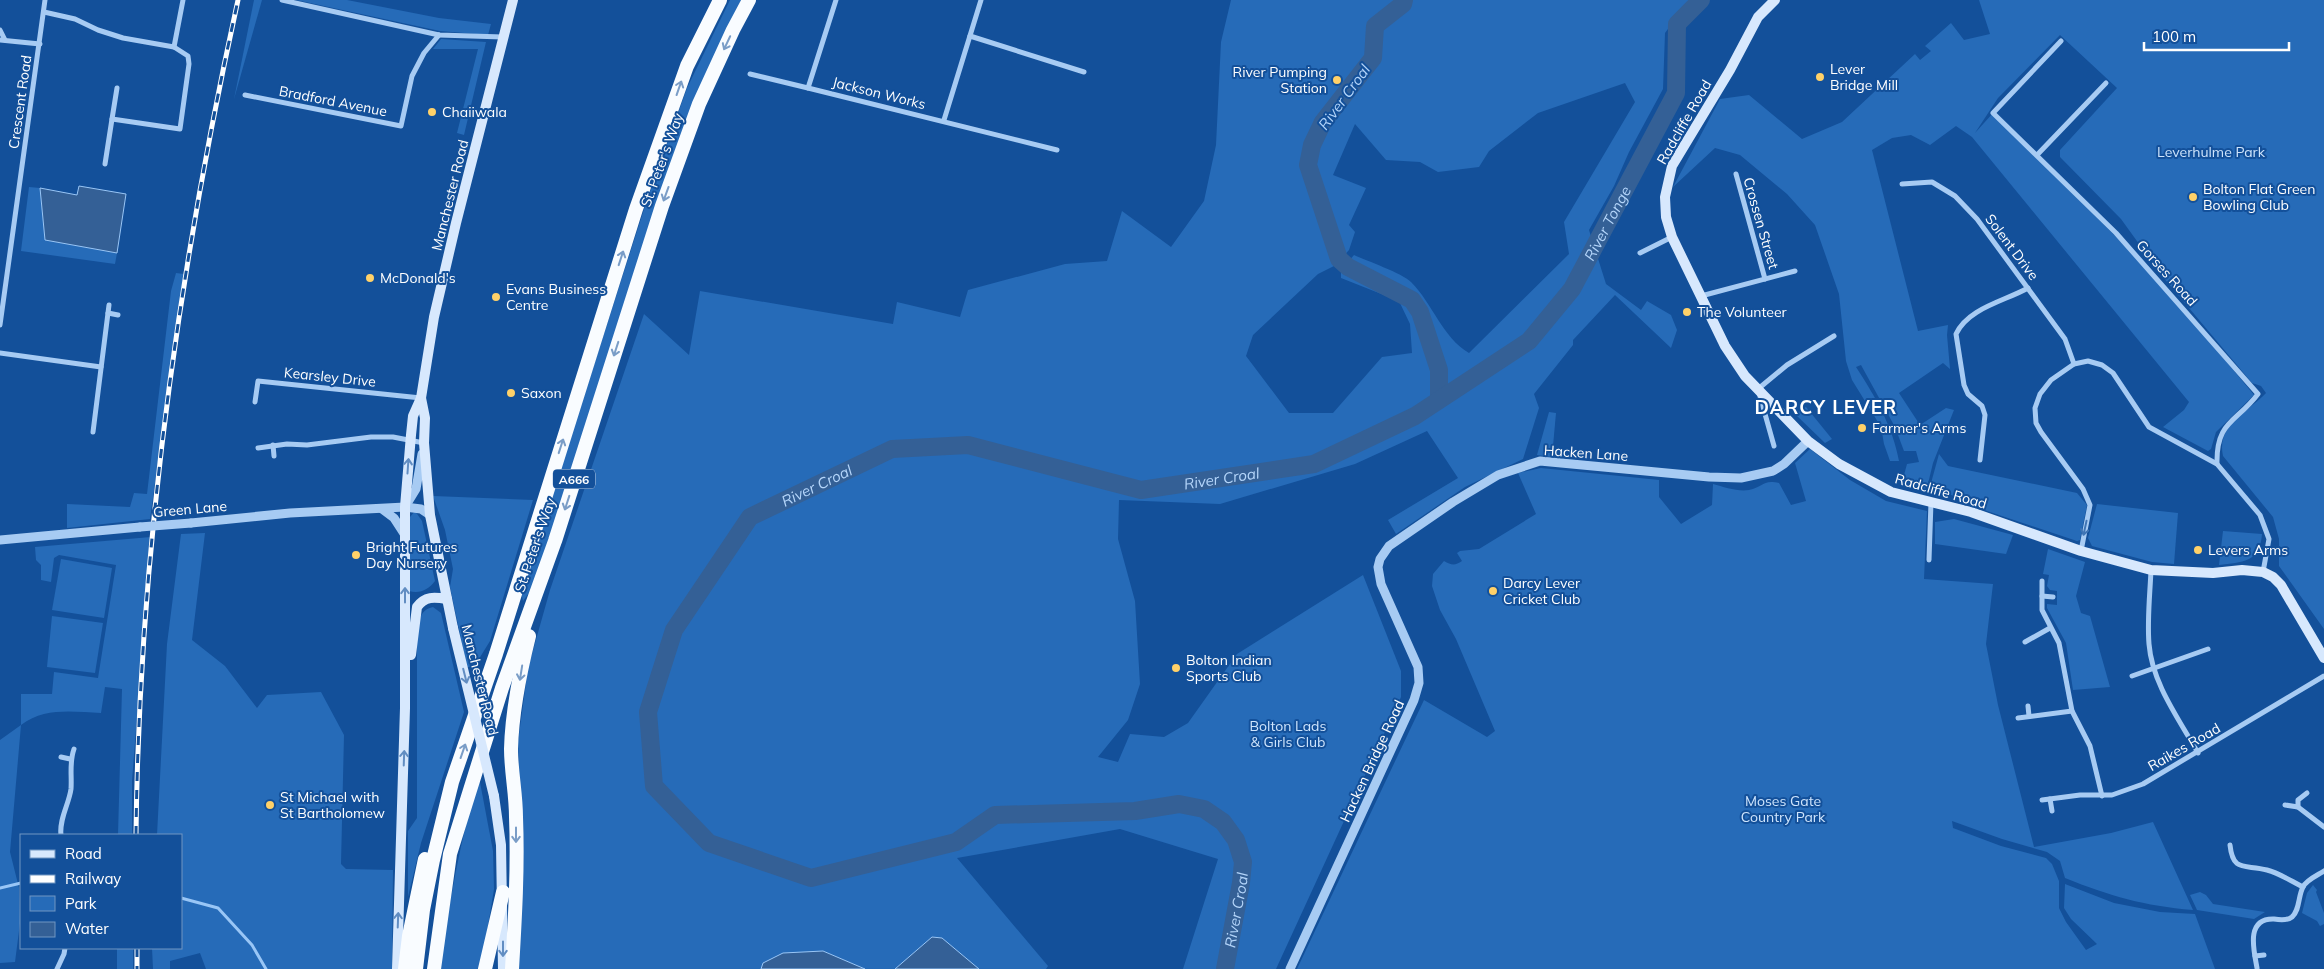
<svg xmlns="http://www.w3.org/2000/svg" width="2324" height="969" font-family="Mulish,sans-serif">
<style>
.green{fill:#266bb8;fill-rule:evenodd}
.water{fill:#346096;stroke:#99c6f6}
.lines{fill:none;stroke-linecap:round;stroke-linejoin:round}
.stream{stroke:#99c6f6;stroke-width:3}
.river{stroke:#346096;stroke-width:18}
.minor{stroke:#a7cbf3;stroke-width:5}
.tertiary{stroke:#a7cbf3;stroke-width:9}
.secondary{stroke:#d7e8fd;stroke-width:10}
.trunk{stroke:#f9fcff;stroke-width:14}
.rail-casing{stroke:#fff;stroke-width:5}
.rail{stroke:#13509a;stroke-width:3;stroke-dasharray:9;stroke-linecap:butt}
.tertiary-bridge{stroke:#a7cbf3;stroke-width:9}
.secondary-bridge{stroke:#d7e8fd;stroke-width:10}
.oneway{stroke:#7a9dc7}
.oneway2{stroke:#618dc2}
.oneway3{stroke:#3f75b5}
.poi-dot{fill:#ffd169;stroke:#13509a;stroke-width:2}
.labels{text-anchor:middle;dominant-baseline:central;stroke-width:4;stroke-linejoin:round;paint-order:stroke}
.shield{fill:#13509a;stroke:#b8cae1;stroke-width:1}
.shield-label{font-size:12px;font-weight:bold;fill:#fff}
.poi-label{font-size:14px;fill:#fff;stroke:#13509a;text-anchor:start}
.street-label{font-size:14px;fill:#fff;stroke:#13509a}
.park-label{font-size:14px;fill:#cfe5fd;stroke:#13509a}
.water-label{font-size:15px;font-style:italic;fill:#b4d5fa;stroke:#13509a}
.district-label{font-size:19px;font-weight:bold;letter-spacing:1px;fill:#fff;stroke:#13509a}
</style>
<rect width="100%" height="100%" fill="#13509a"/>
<g class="green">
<polygon points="254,0 262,0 234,99"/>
<polygon points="296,0 347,0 439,18 491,24 488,35 440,31"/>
<polygon points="730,0 742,0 532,589 523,601 521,592 646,203 687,88"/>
<path d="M1231,0H1689L1665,33L1663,89L1629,152L1614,186L1589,230L1606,284L1641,310L1647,301L1671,315L1677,330L1671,348L1615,295L1573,340V345L1534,394L1539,408L1523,459L1465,487L1396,534L1388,520L1458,478L1427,431L1355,464L1220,504L1119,500L1118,539L1135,601L1140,684L1128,720L1098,757L1118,762L1130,734L1164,737L1188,723L1237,654L1363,575L1401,671V697L1276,969H1183L1218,859L1120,829L957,858L1048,966L1046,969H979L942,938L932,937L895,969H865L823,951L763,963L761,969H517L521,820L518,742L528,668L550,590L644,314L689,355L700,291L893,324L897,302L960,317L968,290L1065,264L1107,261L1122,211L1171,247L1204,201L1216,145L1221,42ZM1625,83L1635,102L1564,222L1569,254L1469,353C1442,337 1433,304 1411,282C1402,273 1367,261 1354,255L1341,270V278L1399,301L1410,324L1412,353L1382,357L1333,413H1289L1246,356L1253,335L1318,274L1334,266L1349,250L1355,232L1349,225L1366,188L1333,175L1355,124L1386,160L1420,162L1438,172L1479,167L1489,151L1538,113Z"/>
<path d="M1979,0H2324V629L2279,566V539L2273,517L2223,456C2216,425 2248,412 2266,393L2261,386L2252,383L2163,277L2121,219L2060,157V150L2117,88L2060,35L1998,98L1975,133L1993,113L2159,280L2254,395L2216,432L2211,449L2208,451L2163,427L2184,410L2189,402L1972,137L1956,126L1930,145L1911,135L1892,138L1872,150L1918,331L1948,325L1947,335L1950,369L1943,363L1899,393L1920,425L1946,408L1954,410L1933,463L1926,492L1901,486L1907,464L1919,462L1916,451H1904L1895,427L1861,365L1856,367C1875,396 1893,427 1899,461H1890L1884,444L1881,427L1852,380L1846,361L1839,294L1815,225L1787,194L1740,155L1715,148L1673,187L1720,99L1749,95L1802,139L1842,122L1915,54L1920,60L1931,51L1925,46L1951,23L1964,40L1990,34Z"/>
<polygon points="441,39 486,42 464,135 457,133 478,49 433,49"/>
<polygon points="29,187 40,188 45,240 117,253 115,264 21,251"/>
<polygon points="176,273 184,274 150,519 67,528 67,504 130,507 134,493 147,494 171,291"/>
<polygon points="1806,407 1832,439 1825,443 1795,414"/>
<polygon points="1549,412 1556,413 1552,457 1537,455"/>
<path d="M1810,449L1850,480L1886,501L1927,511L1924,579L1993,584L1986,644L1998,705L2034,847L2111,833L2153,822L2193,910C2144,906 2110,896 2065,878L2060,861L2047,852L2002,839L1952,821L1953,828L2001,846L2046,858L2052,864L2059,881V908L2066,922L2086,950L2097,944L2071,919L2064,908L2065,884L2114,903L2160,912L2195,914L2215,969H1297L1424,700L1487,737L1495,731L1456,639L1440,610L1432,586L1433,574L1444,561C1451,565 1455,566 1462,561L1457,553L1460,551L1479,549L1536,514L1518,473L1541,468L1659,480V497L1681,524L1712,505L1713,484C1724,487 1738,492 1749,490C1763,487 1763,479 1779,483L1791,505L1806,501L1795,463Z"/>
<polygon points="1939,454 1948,466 2077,493 2087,505 2080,540 2077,541 1987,511 1949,494 1939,497 1928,494"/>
<polygon points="433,496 533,500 490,641 474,667 467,667 450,587 453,569 445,530"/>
<polygon points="2097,504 2178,513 2174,564 2152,562 2092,546 2088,538"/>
<path d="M415,511L422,521L435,581C428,590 420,594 409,591L410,517Z"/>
<polygon points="1954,519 2013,535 2006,554 1935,544 1935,522"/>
<path d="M2223,531L2262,534C2260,563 2242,562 2219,565Z"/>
<polygon points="205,533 192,640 225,666 257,708 267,695 321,692 344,735 341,864 346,869 393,870 392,969 206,969 200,953 170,961 170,969 153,969 152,948 181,948 181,835 157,835 167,644 181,534"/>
<path d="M151,537L132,781V835H118L122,689L105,687L101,713C73,712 45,707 21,725L10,852L19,888L20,923L15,962L0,963V740L21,725V694H52L54,672L98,678L116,565L59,555L54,558L51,582L41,580V565L36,560L35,547Z"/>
<polygon points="2048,549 2085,562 2076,596 2081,613 2090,616 2110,687 2073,690 2066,643 2047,608 2047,604 2057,605 2057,591 2050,590 2047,586 2049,575 2043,574"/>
<polygon points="61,559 112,568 104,618 52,610"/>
<path d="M433,607L441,613L464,712L421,843L408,897V831L417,818V625C421,615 423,609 433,607Z"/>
<polygon points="52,616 103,623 95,673 47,667"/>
<path d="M479,777L493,851L494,889L481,969H440C449,903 460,840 479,777Z"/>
<polygon points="2313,885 2317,890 2316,892 2324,913 2324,924 2320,926 2317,921 2302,913 2307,893"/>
<polygon points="2200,892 2206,895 2213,904 2265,912 2254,919 2197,910 2190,895"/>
<rect x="117" y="948" width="16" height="21"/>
</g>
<g class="water">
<polygon points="79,186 126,194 117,253 45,240 40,188 77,195"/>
<polygon points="932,937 942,938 979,969 895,969"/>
<polygon points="823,951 865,969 761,969 763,963 783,953"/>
</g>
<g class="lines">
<g class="stream">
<polyline points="0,888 21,883"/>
<polyline points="181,898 218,908 252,945 266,969"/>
</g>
<g class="river">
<polyline points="1404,0 1403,4 1375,26 1373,58 1323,122 1312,145 1308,165 1339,259 1348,267 1412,300 1420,312 1439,370 1439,398"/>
<path id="s1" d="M1225,969L1241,883L1243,862L1236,840L1223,822L1204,809L1179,804L1135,811L995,815L956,842L811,878L709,843L654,786L648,712L674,630L750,517L892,449L968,445L1141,490L1314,464L1415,416L1529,341L1572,289L1676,93L1677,24L1701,0"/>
</g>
<g class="minor">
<polyline points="282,0 439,35 503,37"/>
<polyline points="836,0 808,88 1057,150"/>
<polyline points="44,12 75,19 98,30 123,38 174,47 188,56 189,64 180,129 112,119 117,88"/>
<polyline points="0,30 5,40"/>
<polyline points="970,36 1084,72"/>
<polyline points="0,40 40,44"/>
<path d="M2061,41L1993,113L2116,233L2258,394C2236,423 2216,421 2217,464"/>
<polyline points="174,47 183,0"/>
<polyline points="750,74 808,88"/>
<polyline points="245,95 401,126 412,76 424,53 439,35"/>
<polyline points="944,120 981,0"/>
<polyline points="2037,155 2106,83"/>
<polyline points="105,164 112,119"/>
<polyline points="1736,174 1765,279"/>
<polyline points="1902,184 1932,182 1955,196 1977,219 2065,339 2074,364"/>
<polyline points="1640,253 1672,237"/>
<polyline points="1701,296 1795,271"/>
<polyline points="108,313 118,315"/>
<polyline points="0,325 45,0"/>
<polyline points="0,353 101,367"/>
<polyline points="255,402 258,381 421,398"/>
<polyline points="93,432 109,305"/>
<polyline points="273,445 274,456"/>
<polyline points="1774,446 1758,389 1787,365 1834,336"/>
<polyline points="258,448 287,444 307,445 371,437 393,437 424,443"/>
<path d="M1980,460L1985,415L1982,406L1968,394L1964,385L1956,334C1968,308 2005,301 2028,288"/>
<polyline points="2081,551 2090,505 2083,489 2041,432 2036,423 2035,408 2040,394 2051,380 2074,364 2088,361 2102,365 2113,373 2149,427 2217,464 2260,515 2269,539 2263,572"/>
<polyline points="1929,560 1931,502"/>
<path d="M2151,570C2150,594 2147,620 2149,644C2152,683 2179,719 2198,753"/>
<polyline points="2042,581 2042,610 2059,643 2072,711 2090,746 2102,796"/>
<polyline points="2042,596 2053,597"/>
<polyline points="2025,642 2050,628"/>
<polyline points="2132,676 2208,649"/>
<polyline points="2028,706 2029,716"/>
<polyline points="2018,718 2072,711"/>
<polyline points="61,757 70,759"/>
<polyline points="2050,799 2052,811"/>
<polyline points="2042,800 2080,795 2112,795 2143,784 2324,676"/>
<polyline points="2285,805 2298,807 2324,827"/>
<polyline points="2298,807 2298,800 2307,793"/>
<path d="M61,835C59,819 69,804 71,789C72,775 69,763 74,749"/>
<path d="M2230,845C2233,873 2245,864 2267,870C2279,873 2291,881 2303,887"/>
<polyline points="2255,956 2264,955"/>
<path d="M2257,968C2254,951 2245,918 2274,919C2280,920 2287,921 2292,917C2300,910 2298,896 2303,887C2306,880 2318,875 2324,871"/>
<polyline points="57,969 64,954 65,948"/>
</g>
<g class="tertiary">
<polyline points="405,507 416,489 422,454"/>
<polyline points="382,509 394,518 405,535"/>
<polyline points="191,523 290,513 405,507 421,509 430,515"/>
<polyline points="0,540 140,527"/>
<polyline points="1290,969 1414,700 1419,683 1418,667 1381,584 1378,567 1380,559 1389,546 1453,502 1498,475 1540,461 1709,477 1741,478 1773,471 1784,464 1808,441"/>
</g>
<g class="secondary">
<polyline points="1775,0 1758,17 1730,70 1672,166 1665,197 1666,217 1672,237 1725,346 1745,376 1808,441 1839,464 1891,492 1971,512 2081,551 2151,570 2213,573 2242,570 2263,572 2273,577 2281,585 2324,658"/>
<polyline points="421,398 425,418 424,443 430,515 453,628"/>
<path d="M411,655L417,607C425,596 434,597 447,599"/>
<polyline points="494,796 501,845 503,969"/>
<polyline points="397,969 405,708 405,507 411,435 413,416 421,398 434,317 456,223 513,0"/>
</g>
<g class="trunk">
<polyline points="405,969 409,936 425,859"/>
<polyline points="416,969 423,910 433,860 452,782 496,654 636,209 687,66 720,0"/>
<polyline points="434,969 450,854 502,688 555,541 662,206 699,104 733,30 749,0"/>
<polyline points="485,969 503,892"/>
<path d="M512,969C515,918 518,868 516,817C516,794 511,771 511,749C512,711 520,672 529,636"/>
</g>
<g class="rail-casing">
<g id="rail">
<path d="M136,835C139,555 178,273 238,0"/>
<polyline points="137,948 137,969"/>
</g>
</g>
<use href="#rail" class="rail"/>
<polyline class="tertiary-bridge" points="140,527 191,523"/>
<polyline class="secondary-bridge" points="453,628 494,796"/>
</g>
<defs><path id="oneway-shaft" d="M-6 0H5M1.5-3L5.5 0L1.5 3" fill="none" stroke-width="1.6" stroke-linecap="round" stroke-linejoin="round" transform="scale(1.25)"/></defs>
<g class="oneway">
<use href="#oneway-shaft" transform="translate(727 43) rotate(115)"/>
<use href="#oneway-shaft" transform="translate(679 88) rotate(-71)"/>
<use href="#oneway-shaft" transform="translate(666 194) rotate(110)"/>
<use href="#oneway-shaft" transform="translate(621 258) rotate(-72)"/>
<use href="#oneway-shaft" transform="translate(616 349) rotate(108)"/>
<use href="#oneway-shaft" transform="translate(561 446) rotate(-72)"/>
<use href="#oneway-shaft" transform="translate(567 503) rotate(108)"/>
<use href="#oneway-shaft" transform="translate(521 673) rotate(99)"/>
<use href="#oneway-shaft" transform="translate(463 751) rotate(-71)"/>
<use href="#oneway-shaft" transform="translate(516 835) rotate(90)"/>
</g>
<g class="oneway2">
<use href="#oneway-shaft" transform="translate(408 466) rotate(-86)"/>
<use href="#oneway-shaft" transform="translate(405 595) rotate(-90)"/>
<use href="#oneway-shaft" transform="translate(465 676) rotate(76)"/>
<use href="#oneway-shaft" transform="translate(404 758) rotate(-88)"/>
<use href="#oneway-shaft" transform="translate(398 920) rotate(-88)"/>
<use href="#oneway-shaft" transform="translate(503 949) rotate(90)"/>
</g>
<use class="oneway3" href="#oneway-shaft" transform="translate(2085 528) rotate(102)"/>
<g class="poi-dot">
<circle cx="1820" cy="77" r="5"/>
<circle cx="1337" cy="80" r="5"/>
<circle cx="432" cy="112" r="5"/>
<circle cx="2193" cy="197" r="5"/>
<circle cx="370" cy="278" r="5"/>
<circle cx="496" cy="297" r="5"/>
<circle cx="1687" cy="312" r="5"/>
<circle cx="511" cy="393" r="5"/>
<circle cx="1862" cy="428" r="5"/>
<circle cx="2198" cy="550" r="5"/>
<circle cx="356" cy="555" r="5"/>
<circle cx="1493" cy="591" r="5"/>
<circle cx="1176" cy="668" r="5"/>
<circle cx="270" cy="805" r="5"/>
</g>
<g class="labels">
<rect class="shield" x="553" y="469.5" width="42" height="19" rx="4"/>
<g class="shield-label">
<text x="574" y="479">A666</text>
</g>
<g class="poi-label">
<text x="1830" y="69">Lever<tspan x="1830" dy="16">Bridge Mill</tspan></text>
<text x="1327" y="72" text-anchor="end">River Pumping<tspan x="1327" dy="16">Station</tspan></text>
<text x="442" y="112">Chaiiwala</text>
<text x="2203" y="189">Bolton Flat Green<tspan x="2203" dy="16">Bowling Club</tspan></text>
<text x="380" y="278">McDonald's</text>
<text x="506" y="289">Evans Business<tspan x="506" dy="16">Centre</tspan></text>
<text x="1697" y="312">The Volunteer</text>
<text x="521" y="393">Saxon</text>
<text x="1872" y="428">Farmer's Arms</text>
<text x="366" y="547">Bright Futures<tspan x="366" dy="16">Day Nursery</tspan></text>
<text x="2208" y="550">Levers Arms</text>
<text x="1503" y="583">Darcy Lever<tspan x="1503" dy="16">Cricket Club</tspan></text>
<text x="1186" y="660">Bolton Indian<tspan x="1186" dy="16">Sports Club</tspan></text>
<text x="280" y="797">St Michael with<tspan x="280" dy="16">St Bartholomew</tspan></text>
</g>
<g class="street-label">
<text transform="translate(879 93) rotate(14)">Jackson Works</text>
<text transform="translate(333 101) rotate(11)">Bradford Avenue</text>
<text transform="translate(20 102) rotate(-82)">Crescent Road</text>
<text transform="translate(1684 122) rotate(-60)">Radcliffe Road</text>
<text transform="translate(662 160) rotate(-70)">St. Peter's Way</text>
<text transform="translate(450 195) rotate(-76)">Manchester Road</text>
<text transform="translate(1761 223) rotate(74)">Crossen Street</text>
<text transform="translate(2012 247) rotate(53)">Solent Drive</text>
<text transform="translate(2167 273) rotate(48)">Gorses Road</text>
<text transform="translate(330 377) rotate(6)">Kearsley Drive</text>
<text transform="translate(1586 453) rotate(4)">Hacken Lane</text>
<text transform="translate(1941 491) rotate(16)">Radcliffe Road</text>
<text transform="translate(190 509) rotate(-5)">Green Lane</text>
<text transform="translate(535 545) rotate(-71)">St. Peter's Way</text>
<text transform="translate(480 680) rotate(76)">Manchester Road</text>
<text transform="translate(2184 747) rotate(-30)">Raikes Road</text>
<text transform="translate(1372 761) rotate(-65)">Hacken Bridge Road</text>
</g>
<g class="park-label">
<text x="2211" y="152">Leverhulme Park</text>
<text x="1288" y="726">Bolton Lads<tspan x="1288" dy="16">&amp; Girls Club</tspan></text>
<text x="1783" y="801">Moses Gate<tspan x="1783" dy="16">Country Park</tspan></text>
</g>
<g class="water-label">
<text transform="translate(1344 97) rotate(-54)">River Croal</text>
<text stroke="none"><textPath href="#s1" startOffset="2045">River Tonge</textPath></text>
<text stroke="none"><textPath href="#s1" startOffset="1561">River Croal</textPath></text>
<text stroke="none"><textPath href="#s1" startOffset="1141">River Croal</textPath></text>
<text stroke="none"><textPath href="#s1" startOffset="60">River Croal</textPath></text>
</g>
<g class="district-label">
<text x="1826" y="407">DARCY LEVER</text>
</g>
</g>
<rect x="20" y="834" width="162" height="115" fill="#13509a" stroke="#7196c2"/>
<rect x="30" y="850" width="25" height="8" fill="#d7e8fd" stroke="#7196c2"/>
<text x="65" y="859" font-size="15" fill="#ffffff">Road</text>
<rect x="30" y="875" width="25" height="8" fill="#ffffff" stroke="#7196c2"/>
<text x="65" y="884" font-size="15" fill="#ffffff">Railway</text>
<rect x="30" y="896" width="25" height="15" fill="#266bb8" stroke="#7196c2"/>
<text x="65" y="909" font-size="15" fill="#ffffff">Park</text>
<rect x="30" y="922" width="25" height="15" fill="#346096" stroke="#7196c2"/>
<text x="65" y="934" font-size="15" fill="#ffffff">Water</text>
<path d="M2144 42v8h145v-8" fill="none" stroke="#ffffff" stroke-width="2.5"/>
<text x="2152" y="42" font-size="15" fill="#ffffff" stroke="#13509a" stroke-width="4" paint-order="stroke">100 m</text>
</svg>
